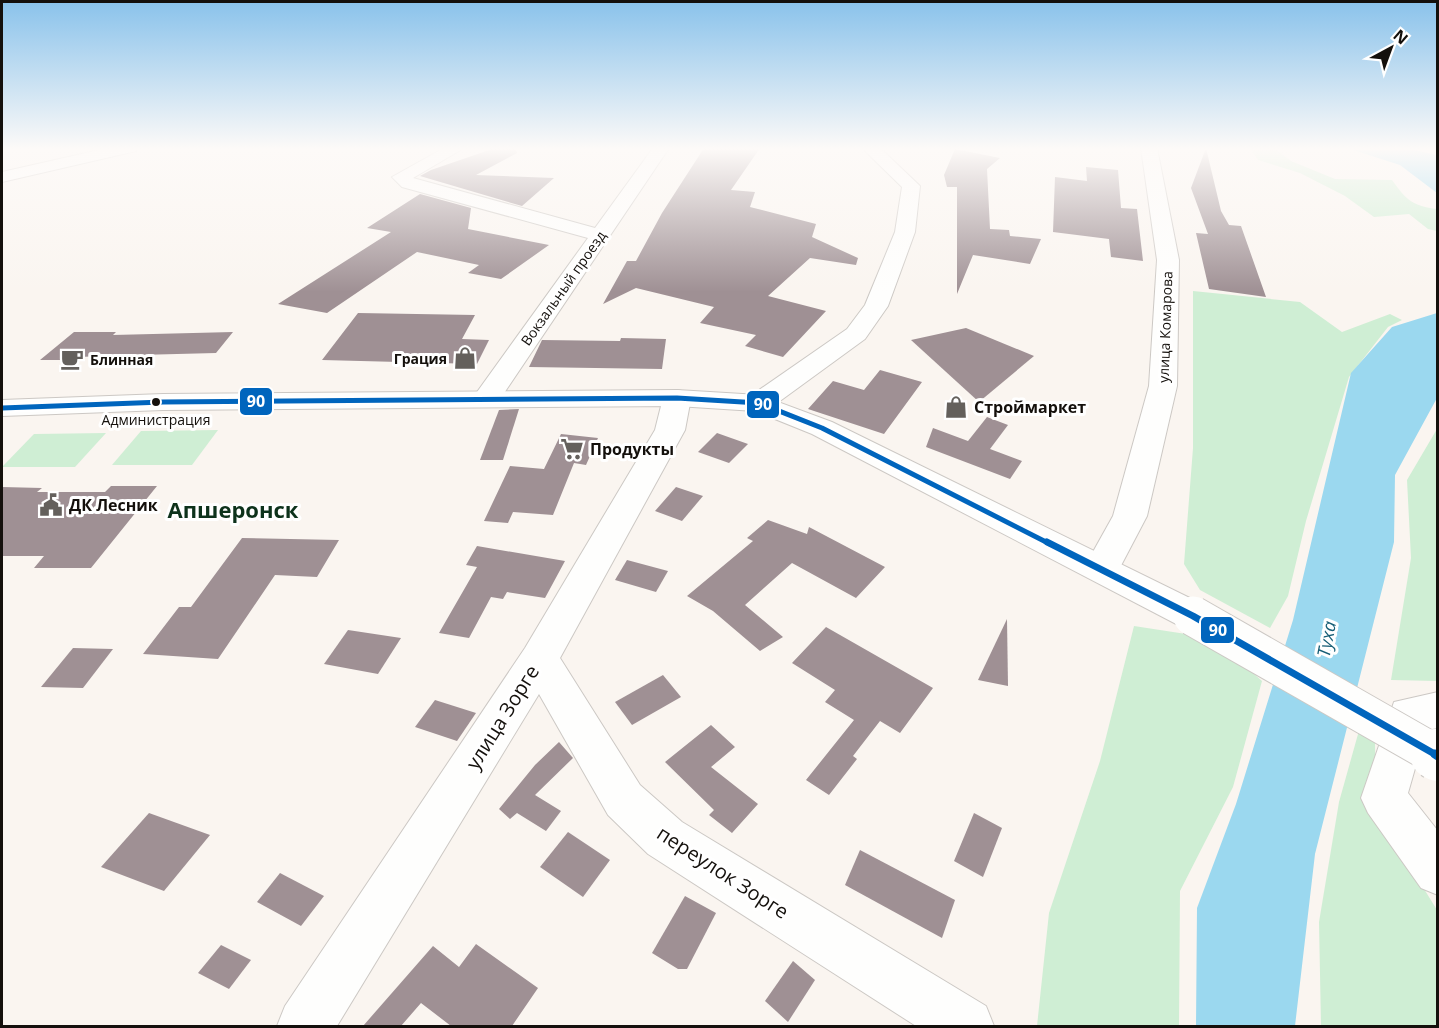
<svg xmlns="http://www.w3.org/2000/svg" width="1439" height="1028" font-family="'Open Sans',sans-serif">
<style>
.green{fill:#cfeed4}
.water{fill:#9bd8ef}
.building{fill:#9f9094}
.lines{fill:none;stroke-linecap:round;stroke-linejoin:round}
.minor-casing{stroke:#ccc8c4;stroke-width:2}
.major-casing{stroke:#ccc8c4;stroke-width:2}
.minor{fill:#fefefd;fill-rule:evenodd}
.major{fill:#fefefd;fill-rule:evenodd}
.major-bridge-far1-casing{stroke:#ccc8c4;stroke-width:41;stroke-linecap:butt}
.major-bridge-casing{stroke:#ccc8c4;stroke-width:52;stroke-linecap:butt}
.major-bridge-far1{stroke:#fefefd;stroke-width:39}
.major-bridge{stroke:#fefefd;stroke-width:50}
.bus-1-far2-casing{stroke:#fff;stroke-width:10}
.bus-1-far1-casing{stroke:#fff;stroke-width:11}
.bus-1-casing{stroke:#fff;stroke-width:14}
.bus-1-far2{stroke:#0065bd;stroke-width:5}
.bus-1-far1{stroke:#0065bd;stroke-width:7}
.bus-1{stroke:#0065bd;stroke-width:9}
.bus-dot{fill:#14100c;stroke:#fff;stroke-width:2}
.labels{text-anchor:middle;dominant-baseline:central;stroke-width:6;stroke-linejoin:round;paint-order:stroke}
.far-street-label{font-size:14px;fill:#14100c;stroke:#fff}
.far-poi-label{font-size:14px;font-weight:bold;fill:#14100c;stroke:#fff;text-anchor:end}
.bus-label{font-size:14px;fill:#14100c;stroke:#fff}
.poi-label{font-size:16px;font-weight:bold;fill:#14100c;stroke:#fff;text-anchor:start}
.water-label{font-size:18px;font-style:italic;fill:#175e76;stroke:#fff}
.near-street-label{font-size:20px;fill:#14100c;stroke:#fff}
.district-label{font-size:22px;font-weight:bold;fill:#0d321b;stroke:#fff}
.line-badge{stroke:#fff;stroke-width:2}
.badge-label{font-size:16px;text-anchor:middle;font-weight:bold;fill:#fff}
</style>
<rect width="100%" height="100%" fill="#faf5f0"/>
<g class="green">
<path d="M1250,148H1274L1291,161L1335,179L1392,180C1406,200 1413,206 1437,209V231L1428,229L1409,214L1374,217L1345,196L1300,173L1258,160Z"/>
<polygon points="1193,291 1300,302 1342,332 1390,314 1402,320 1388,327 1349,377 1306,521 1288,596 1270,628 1200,590 1184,564 1193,448"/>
<polygon points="1437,429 1437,681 1391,680 1411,558 1407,480"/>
<polygon points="218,430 192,465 112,465 141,431"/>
<polygon points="106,433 75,467 2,467 34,434"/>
<polygon points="1134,626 1186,634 1219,643 1262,681 1233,787 1180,891 1179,1026 1037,1026 1049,913 1100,761"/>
<polygon points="1360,727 1375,743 1376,811 1437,910 1437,1026 1321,1026 1319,922 1339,802"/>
</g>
<g class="water">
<polygon points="1347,148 1405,148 1437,155 1437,193 1400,165"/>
<polygon points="1437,313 1437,398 1395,475 1394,542 1315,854 1295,1026 1196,1026 1197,908 1236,804 1293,620 1351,373 1392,327"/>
</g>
<g class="building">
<polygon points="495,148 515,148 517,153 476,175 554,178 522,206 420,176 431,170"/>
<polygon points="704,148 760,148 731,190 755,192 750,207 816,224 812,237 858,258 856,265 810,258 768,296 826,311 783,357 745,346 756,335 700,323 714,307 636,288 603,304 627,261 636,261 662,213"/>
<polygon points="1206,148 1221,211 1229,225 1241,226 1266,297 1209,289 1196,233 1208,234 1191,188"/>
<polygon points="955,149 1000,158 987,169 990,229 1009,230 1010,236 1041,239 1030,264 973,255 957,294 957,187 947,187 944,175"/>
<polygon points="1086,167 1118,170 1121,208 1137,209 1143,261 1111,257 1109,239 1053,232 1055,177 1087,181"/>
<polygon points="420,194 471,208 468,229 549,245 501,279 468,273 479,265 417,252 327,313 278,304 391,232 367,228"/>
<polygon points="358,313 475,315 462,339 489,340 477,364 322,360"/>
<polygon points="966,328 1034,356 979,402 911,340"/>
<polygon points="74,332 116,332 113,335 233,332 216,353 99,356 81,357 77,360 40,360"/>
<polygon points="621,338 666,339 662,369 529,367 542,340 620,341"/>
<polygon points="880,370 922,382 884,434 808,409 833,381 864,390"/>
<polygon points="519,409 503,460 480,460 499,410"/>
<polygon points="987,417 1008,425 990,449 1022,461 1010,479 926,447 933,428 968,441"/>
<polygon points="717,433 748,444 729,463 698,452"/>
<polygon points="561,434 598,438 586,465 574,463 553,515 513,512 508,523 484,521 510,466 544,469"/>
<polygon points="111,486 157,486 91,568 34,568 44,556 2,556 2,487 42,488 37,492 105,492"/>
<polygon points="676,487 703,496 682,521 655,511"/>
<polygon points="768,520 807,534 809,527 885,567 856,598 792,563 745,605 783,637 760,651 713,611 687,596 753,541 747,538"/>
<polygon points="242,538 339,540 317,577 275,575 218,659 143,654 179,607 191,607"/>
<polygon points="477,546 565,561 545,598 507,592 503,599 491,597 469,638 439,633 477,567 466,565"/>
<polygon points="627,560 668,571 656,592 615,580"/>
<polygon points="1007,619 1008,686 978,680"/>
<polygon points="826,627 933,688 900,733 880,721 853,756 857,759 829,795 806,780 854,720 825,702 835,690 792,663"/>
<polygon points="348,630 401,638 378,674 324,664"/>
<polygon points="73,648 113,649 83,688 41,687"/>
<polygon points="663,675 681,697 632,725 615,702"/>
<polygon points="435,700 476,713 457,741 415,727"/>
<polygon points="711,725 735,747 711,767 758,804 732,833 709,815 714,810 665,762"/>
<polygon points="559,742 573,758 535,795 561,811 546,831 517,813 510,819 499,809 535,765"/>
<polygon points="149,813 210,835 164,891 101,867"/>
<polygon points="974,813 1002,828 983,877 954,861"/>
<polygon points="568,832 610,860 583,897 540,867"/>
<polygon points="860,850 955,900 942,938 845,885"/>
<polygon points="280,873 324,896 301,926 257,902"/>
<polygon points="685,896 716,913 687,969 678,969 652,953"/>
<polygon points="476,944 538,988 512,1026 451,1026 421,1003 401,1026 363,1026 433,946 459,967"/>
<polygon points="221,945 251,960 229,989 198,973"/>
<polygon points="793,961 815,980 788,1022 765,1001"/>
</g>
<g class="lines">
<g class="minor-casing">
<g id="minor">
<polygon points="108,148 138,148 136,151 2,182 2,172"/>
<polygon points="444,148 464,148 413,178 595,228 653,148 669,148 496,405 486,407 476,405 472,399 588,238 402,187 392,177"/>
<polygon points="862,148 880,148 920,186 915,232 888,306 865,339 769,409 759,411 749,409 745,403 749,397 847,329 865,305 895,232 902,187"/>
<polygon points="1141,148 1157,148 1179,260 1177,386 1147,516 1115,577 1102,581 1089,577 1084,568 1113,516 1149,386 1157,260"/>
<polygon points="677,390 687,392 691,398 685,430 560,658 640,785 682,822 986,1006 994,1026 916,1026 648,854 608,815 539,694 337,1026 277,1026 285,1006 525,648 655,430 663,398 667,392"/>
<polygon points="1438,692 1438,728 1426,730 1408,793 1438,831 1438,895 1421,888 1368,813 1361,798 1394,702"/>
</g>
</g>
<g class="major-casing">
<polygon id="major" points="677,390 759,395 832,422 1206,606 1212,616 1206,626 1193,630 1180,626 812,434 755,411 677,406 163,410 2,416 2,400 163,394"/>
</g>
<use href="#minor" class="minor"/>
<use href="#major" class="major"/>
<g class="major-bridge-far1-casing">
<polyline id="major-bridge-far1" points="1193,616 1438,756"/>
</g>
<g class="major-bridge-casing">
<polyline id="major-bridge" points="1435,754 1438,756"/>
</g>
<use href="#major-bridge-far1" class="major-bridge-far1"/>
<use href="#major-bridge" class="major-bridge"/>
<g class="bus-1-far2-casing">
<polyline id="bus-1-far2" points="2,408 163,402 677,398 759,403 822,428 1050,544"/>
</g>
<g class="bus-1-far1-casing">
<polyline id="bus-1-far1" points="1047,542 1193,616 1438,756"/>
</g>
<g class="bus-1-casing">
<polyline id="bus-1" points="1435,754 1438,756"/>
</g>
<use href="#bus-1-far2" class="bus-1-far2"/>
<use href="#bus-1-far1" class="bus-1-far1"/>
<use href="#bus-1" class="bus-1"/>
</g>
<linearGradient id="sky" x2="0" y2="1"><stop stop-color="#89c2eb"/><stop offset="0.51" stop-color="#fdfaf8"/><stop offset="1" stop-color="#fdfaf8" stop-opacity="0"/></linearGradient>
<rect width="1439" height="292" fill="url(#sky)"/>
<defs>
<g id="shop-bare" transform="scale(1.8)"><path d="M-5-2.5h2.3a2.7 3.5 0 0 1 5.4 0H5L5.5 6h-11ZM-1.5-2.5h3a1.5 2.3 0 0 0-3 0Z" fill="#64605c" stroke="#fff" stroke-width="2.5" paint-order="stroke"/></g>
<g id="cafe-bare" transform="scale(1.8)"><path d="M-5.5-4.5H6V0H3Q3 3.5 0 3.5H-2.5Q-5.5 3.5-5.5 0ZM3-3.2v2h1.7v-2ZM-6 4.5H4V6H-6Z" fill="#64605c" stroke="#fff" stroke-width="2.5" paint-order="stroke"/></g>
<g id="supermarket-bare" transform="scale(1.8)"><path d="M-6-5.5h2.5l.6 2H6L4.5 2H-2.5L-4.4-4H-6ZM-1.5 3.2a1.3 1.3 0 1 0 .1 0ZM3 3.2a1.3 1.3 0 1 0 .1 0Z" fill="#64605c" stroke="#fff" stroke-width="2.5" paint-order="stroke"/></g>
<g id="civic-bare" transform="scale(1.8)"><path d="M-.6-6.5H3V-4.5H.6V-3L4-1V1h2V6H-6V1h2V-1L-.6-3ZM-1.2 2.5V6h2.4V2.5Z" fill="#64605c" stroke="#fff" stroke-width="2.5" paint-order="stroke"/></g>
</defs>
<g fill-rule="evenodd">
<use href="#shop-bare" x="465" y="358"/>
<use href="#cafe-bare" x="72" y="359"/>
<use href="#shop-bare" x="956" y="407"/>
<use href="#supermarket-bare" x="572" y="449"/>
<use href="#civic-bare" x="51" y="505"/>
</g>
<circle class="bus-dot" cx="156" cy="402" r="5"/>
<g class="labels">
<g class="far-street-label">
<text transform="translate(563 288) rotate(-55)">Вокзальный проезд</text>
<text transform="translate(1165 327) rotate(-88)">улица Комарова</text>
</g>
<g class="far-poi-label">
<text x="447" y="358">Грация</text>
<text x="90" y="359" text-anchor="start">Блинная</text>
</g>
<g class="bus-label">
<text x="156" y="419">Администрация</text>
</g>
<g class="poi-label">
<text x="974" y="407">Строймаркет</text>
<text x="590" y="449">Продукты</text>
<text x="69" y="505">ДК Лесник</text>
</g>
<g class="water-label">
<text transform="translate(1326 639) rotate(-79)">Туха</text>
</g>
<g class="near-street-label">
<text transform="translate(502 717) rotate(-58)">улица Зорге</text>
<text transform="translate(723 872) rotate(33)">переулок Зорге</text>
</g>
<g class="district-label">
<text x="233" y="509">Апшеронск</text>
</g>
</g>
<g class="line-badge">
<rect x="239" y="387" width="34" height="29" rx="6" fill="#0065bd"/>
<rect x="746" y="390" width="34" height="29" rx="6" fill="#0065bd"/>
<rect x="1200" y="616" width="35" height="28" rx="6" fill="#0065bd"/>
</g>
<g class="badge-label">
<text x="256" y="407">90</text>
<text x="763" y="410">90</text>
<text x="1218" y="636">90</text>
</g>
<rect width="1439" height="1028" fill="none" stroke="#14100c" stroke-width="6"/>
<g transform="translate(1391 48) rotate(41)" stroke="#ffffff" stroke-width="4.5" paint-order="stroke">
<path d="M0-4.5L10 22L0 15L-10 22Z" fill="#14100c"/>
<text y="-9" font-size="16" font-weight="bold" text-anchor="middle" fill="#14100c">N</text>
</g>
</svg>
